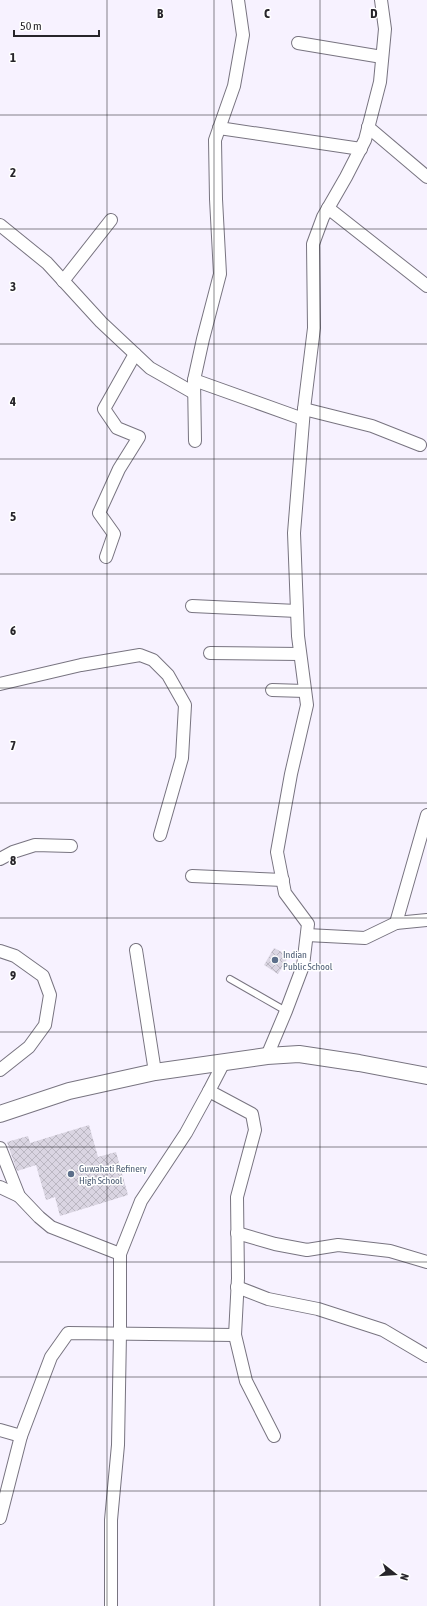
<svg xmlns="http://www.w3.org/2000/svg" width="427" height="1606" font-family="'Asap Condensed',sans-serif">
<style>
.building{fill:url(#building-cross-hatch)}
.lines{fill:none;stroke-linecap:round;stroke-linejoin:round}
.service-casing{stroke:#787480;stroke-width:8}
.minor-casing{stroke:#787480;stroke-width:14}
.tertiary-casing{stroke:#787480;stroke-width:18}
.service{stroke:#fff;stroke-width:6}
.minor{stroke:#fff;stroke-width:12}
.tertiary{stroke:#fff;stroke-width:16}
.grid{fill:none;stroke:#27252a;stroke-width:1;stroke-opacity:0.55}
.service-dot{fill:#5c6f8a;stroke:#fff;stroke-width:1.5}
.labels{text-anchor:middle;dominant-baseline:central;stroke-width:3;stroke-linejoin:round;paint-order:stroke}
.service-label{font-size:10px;fill:#4e5e75;stroke:#fff;text-anchor:start}
.grid-label{font-size:13px;text-anchor:middle;font-weight:bold;fill:#27252a;stroke:#fff;stroke-width:3;stroke-linejoin:round;paint-order:stroke}
</style>
<defs>
<pattern id="building-cross-hatch" width="8" height="8" patternUnits="userSpaceOnUse"><rect width="8" height="8" fill="#dad5e2"/><path d="M0 0l8 8M0 8l8-8" fill="none" stroke="#bbb7c2"/></pattern>
</defs>
<rect width="100%" height="100%" fill="#f7f2ff"/>
<g class="building">
<polygon points="274,948 289,956 278,974 264,965"/>
<polygon points="89,1125 98,1157 116,1152 128,1195 60,1216 55,1197 46,1200 36,1165 17,1171 7,1142 28,1136 30,1143"/>
</g>
<g class="lines">
<g class="service-casing">
<polyline id="service" points="230,979 286,1011"/>
</g>
<g class="minor-casing">
<g id="minor">
<polyline points="298,43 382,57"/>
<polyline points="368,127 427,177"/>
<polyline points="219,128 361,149"/>
<polyline points="328,208 427,286"/>
<polyline points="0,225 47,263 101,322 150,368 194,393"/>
<polyline points="63,281 111,220"/>
<polyline points="194,380 303,419"/>
<polyline points="304,409 372,426 420,445"/>
<polyline points="195,441 194,380 203,339 220,274 216,199 215,140 234,86 243,35 238,0"/>
<polyline points="106,557 114,534 99,513 119,469 139,437 117,428 104,409 135,354"/>
<polyline points="192,606 297,611"/>
<polyline points="210,653 300,654"/>
<polyline points="0,684 81,665 140,655 153,660 168,675 185,705 182,758 160,835"/>
<polyline points="272,690 305,691"/>
<polyline points="0,859 13,852 35,845 71,846"/>
<polyline points="192,876 283,880"/>
<polyline points="396,923 427,920"/>
<polyline points="307,935 365,938 396,923 427,815"/>
<polyline points="136,950 155,1072"/>
<polyline points="0,951 15,956 43,976 50,995 45,1025 29,1047 0,1070"/>
<polyline points="267,1056 286,1011 303,966 308,924 285,893 277,852 291,774 307,705 298,636 294,533 304,409 314,328 313,244 323,217 346,177 365,140 380,82 385,29 381,0"/>
<polyline points="224,1062 209,1091 252,1114 255,1130 237,1197 238,1278 235,1335 246,1381 274,1436"/>
<polyline points="0,1148 19,1196 39,1217 51,1227 120,1254"/>
<polyline points="0,1187 19,1196"/>
<polyline points="237,1233 275,1244 307,1250 338,1245 390,1251 427,1262"/>
<polyline points="237,1287 268,1299 318,1309 383,1330 427,1356"/>
<polyline points="0,1430 21,1436"/>
<polyline points="0,1518 21,1436 51,1357 68,1333 235,1335"/>
<polyline points="111,1606 111,1520 118,1445 120,1333 120,1254 141,1201 186,1133 209,1091"/>
</g>
</g>
<g class="tertiary-casing">
<polyline id="tertiary" points="0,1114 69,1091 155,1072 267,1056 299,1054 359,1063 427,1076"/>
</g>
<use href="#service" class="service"/>
<use href="#minor" class="minor"/>
<use href="#tertiary" class="tertiary"/>
</g>
<path class="grid" d="M107,0V1606M214,0V1606M320,0V1606M0,115H427M0,229H427M0,344H427M0,459H427M0,574H427M0,688H427M0,803H427M0,918H427M0,1032H427M0,1147H427M0,1262H427M0,1377H427M0,1491H427"/>
<g class="service-dot">
<circle cx="275" cy="960" r="4"/>
<circle cx="71" cy="1174" r="4"/>
</g>
<g class="labels">
<g class="service-label">
<text x="283" y="954">Indian<tspan x="283" dy="12">Public School</tspan></text>
<text x="79" y="1168">Guwahati Refinery<tspan x="79" dy="12">High School</tspan></text>
</g>
</g>
<g class="grid-label">
<text x="160" y="18">B</text>
<text x="267" y="18">C</text>
<text x="374" y="18">D</text>
<text x="13" y="62">1</text>
<text x="13" y="177">2</text>
<text x="13" y="291">3</text>
<text x="13" y="406">4</text>
<text x="13" y="521">5</text>
<text x="13" y="635">6</text>
<text x="13" y="750">7</text>
<text x="13" y="865">8</text>
<text x="13" y="980">9</text>
</g>
<g transform="translate(395 1574) rotate(107)" stroke="#ffffff" stroke-width="3" paint-order="stroke">
<path d="M0-3L7 15L0 10L-7 15Z" fill="#27252a"/>
<text y="-6" font-size="11" font-weight="bold" text-anchor="middle" fill="#27252a">N</text>
</g>
<path d="M14 30v6h85v-6" fill="none" stroke="#27252a" stroke-width="2"/>
<text x="20" y="30" font-size="12" fill="#27252a" stroke="#ffffff" stroke-width="3" paint-order="stroke">50 m</text>
</svg>
